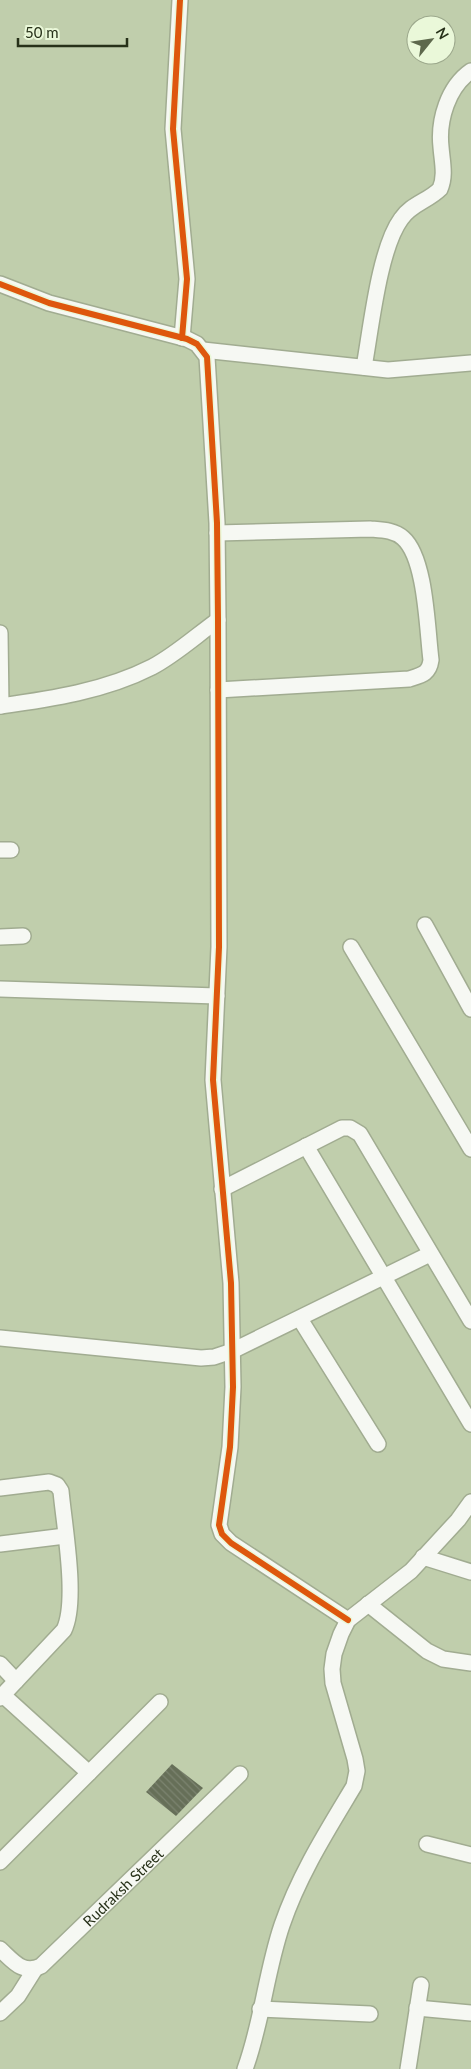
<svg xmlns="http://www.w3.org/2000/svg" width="471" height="2069" font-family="Lato,sans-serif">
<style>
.building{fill:url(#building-back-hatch)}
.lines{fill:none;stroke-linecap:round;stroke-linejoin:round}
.street-casing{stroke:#a1ac91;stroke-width:18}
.street{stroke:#f6f8f3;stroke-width:15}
.cycleway-casing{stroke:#eaf8d9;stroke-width:9}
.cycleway{stroke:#de570d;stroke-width:6}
.labels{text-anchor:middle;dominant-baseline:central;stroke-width:5;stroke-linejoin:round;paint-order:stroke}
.street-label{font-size:15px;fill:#273119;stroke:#eaf8d9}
</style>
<defs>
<pattern id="building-back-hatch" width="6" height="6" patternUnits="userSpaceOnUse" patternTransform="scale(1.25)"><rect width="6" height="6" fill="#666f58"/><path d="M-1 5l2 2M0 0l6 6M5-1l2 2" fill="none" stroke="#7c8470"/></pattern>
</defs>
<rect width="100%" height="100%" fill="#c0ceac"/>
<polygon class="building" points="172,1764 203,1788 176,1816 146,1792"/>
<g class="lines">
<g class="street-casing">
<g id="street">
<polyline points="180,0 173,129 187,279 182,338"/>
<polyline points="0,284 49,303 187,339 197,344 207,357 217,523 218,620 219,947 213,1080 231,1283 233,1387 230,1447 219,1525 222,1534 231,1543 348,1620"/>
<polyline points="203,350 388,370 471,363"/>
<path d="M364,367C371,329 379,249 401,219C411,204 428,201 440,189C446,176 442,161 441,147C438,120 448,87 471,71"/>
<path d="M217,533L370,529C382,530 394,530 403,538C426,558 427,629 431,660C429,674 422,675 409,679L218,690"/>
<polyline points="0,633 1,706"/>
<path d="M0,706C51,699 105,691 152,667C175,655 197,635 218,620"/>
<polyline points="0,850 11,850"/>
<polyline points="425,925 471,1009"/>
<polyline points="0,937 23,936"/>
<polyline points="351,947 471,1149"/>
<polyline points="0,989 217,996"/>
<polyline points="306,1146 471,1424"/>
<polyline points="222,1189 342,1128 350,1128 360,1134 471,1321"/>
<polyline points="300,1319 378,1444"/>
<polyline points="0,1338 201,1358 214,1357 232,1351 430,1254"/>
<path d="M0,1488L49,1482L57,1485L61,1491C64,1525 78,1601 64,1630L0,1698"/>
<polyline points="0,1544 65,1536"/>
<polyline points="423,1557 471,1572"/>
<polyline points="368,1604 427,1651 443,1659 471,1663"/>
<polyline points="0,1664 16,1681"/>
<polyline points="3,1695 89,1773"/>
<polyline points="427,1844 471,1855"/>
<polyline points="0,1862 160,1702"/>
<path id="s1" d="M0,1949C13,1961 23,1975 41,1966L240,1774"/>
<polyline points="417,2008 471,2013"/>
<polyline points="260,2009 370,2014"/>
<polyline points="0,2013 18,1996 35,1969"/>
<path d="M245,2069C262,2023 266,1972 282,1925C299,1875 327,1831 354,1786L357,1771L355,1759L333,1683L332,1669L334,1654L341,1634L348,1620L411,1571L458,1520L471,1502"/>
<polyline points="408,2069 421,1985"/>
</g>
</g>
<use href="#street" class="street"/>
<g class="cycleway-casing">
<g id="cycleway">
<polyline points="180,0 173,129 187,279 182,338"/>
<polyline points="0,284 49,303 187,339 197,344 207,357 217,523 218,620 219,947 213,1080 231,1283 233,1387 230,1447 219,1525 222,1534 231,1543 348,1620"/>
</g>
</g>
<use href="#cycleway" class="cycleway"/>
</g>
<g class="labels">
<g class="street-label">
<text stroke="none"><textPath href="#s1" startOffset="162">Rudraksh Street</textPath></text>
</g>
</g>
<g transform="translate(431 40) rotate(60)"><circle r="24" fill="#eaf8d9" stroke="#9ca88c"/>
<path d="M0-4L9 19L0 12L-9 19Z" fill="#5d684c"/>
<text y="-8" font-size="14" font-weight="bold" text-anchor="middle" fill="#273119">N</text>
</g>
<path d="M18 38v8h109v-8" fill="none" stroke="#273119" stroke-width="2.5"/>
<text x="25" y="38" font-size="15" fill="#273119" stroke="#eaf8d9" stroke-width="4" paint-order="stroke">50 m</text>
</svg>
